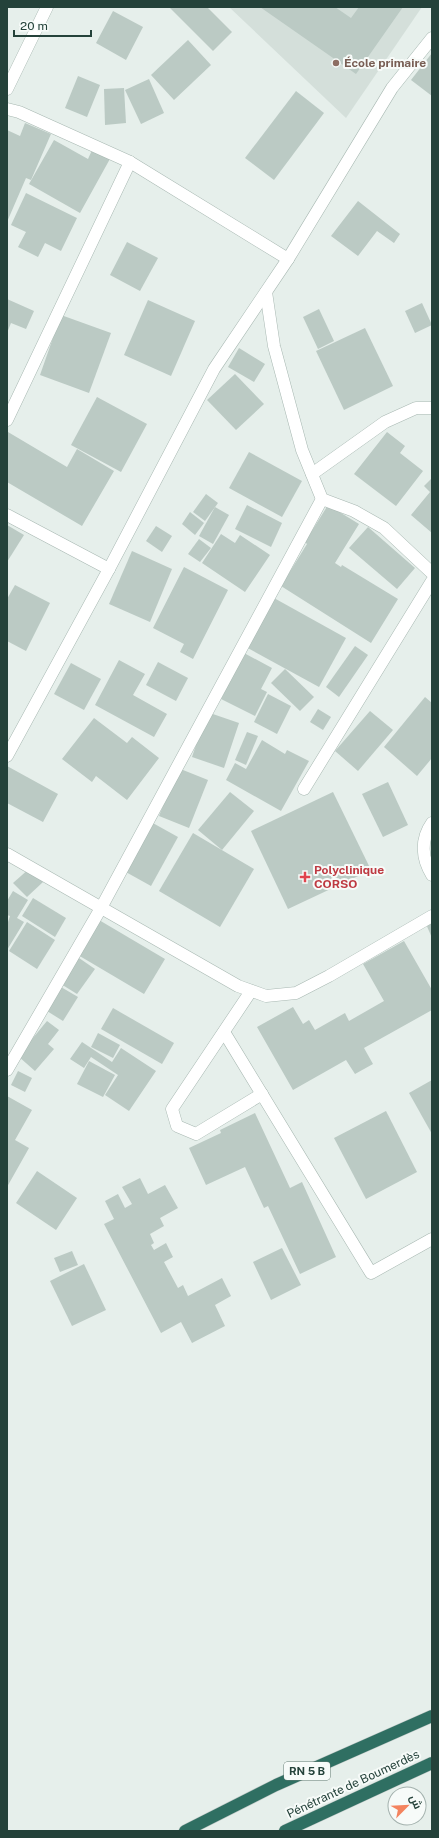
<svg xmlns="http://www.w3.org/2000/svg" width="439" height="1838" font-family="'Public Sans',Cairo,sans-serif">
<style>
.built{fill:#d4dfda}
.building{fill:#bbcac4}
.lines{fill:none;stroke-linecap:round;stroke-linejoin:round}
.street-casing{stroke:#a8b8b2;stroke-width:13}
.highway-casing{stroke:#c2cac8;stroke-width:13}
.street{stroke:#fff;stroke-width:12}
.highway{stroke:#2f6f62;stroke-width:12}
.education-dot{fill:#8d6e63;stroke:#f7fbf9;stroke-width:1.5}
.health-dot{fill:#e0444e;stroke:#f7fbf9;stroke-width:1.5}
.labels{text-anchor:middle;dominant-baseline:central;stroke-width:4;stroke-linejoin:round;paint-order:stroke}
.shield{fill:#f7fbf9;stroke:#637a73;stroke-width:1}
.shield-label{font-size:11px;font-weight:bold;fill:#24423a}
.education-label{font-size:12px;font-weight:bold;fill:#785e54;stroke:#f7fbf9;text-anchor:start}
.health-label{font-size:12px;font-weight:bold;fill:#be3a42;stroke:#f7fbf9;text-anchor:start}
.street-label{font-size:12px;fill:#24423a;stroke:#f7fbf9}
</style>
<rect width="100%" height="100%" fill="#e6efeb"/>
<polygon class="built" points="229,7 422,7 346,118"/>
<g class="building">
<polygon points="169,7 207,7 232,32 213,51"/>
<polygon points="260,7 335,7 351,18 359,7 403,7 356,74"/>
<polygon points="113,11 143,27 126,60 96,43"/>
<polygon points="188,40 211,65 174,100 151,75"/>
<polygon points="432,53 432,96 411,80"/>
<polygon points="78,76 100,85 87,117 65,108"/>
<polygon points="149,79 164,113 141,124 125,90"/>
<polygon points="124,88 126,123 105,125 104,89"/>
<polygon points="296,91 324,113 274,180 245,158"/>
<polygon points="25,123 51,134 31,180 26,178 7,222 7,130 20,136"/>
<polygon points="54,140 88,159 93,148 111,157 80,213 29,184"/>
<polygon points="26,193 77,218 61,251 45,243 38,257 18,247 26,232 11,225"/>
<polygon points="358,201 400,234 394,243 377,231 358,256 331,236"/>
<polygon points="127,242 158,258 140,291 110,275"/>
<polygon points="7,299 34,311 26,329 11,323 7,333"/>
<polygon points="148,300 195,321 171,376 124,355"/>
<polygon points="422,303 432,325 415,333 405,311"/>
<polygon points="319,309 334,341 318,349 303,317"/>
<polygon points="61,315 111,333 89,393 40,375"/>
<polygon points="365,328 393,386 344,410 316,351"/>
<polygon points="239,348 265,364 254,382 228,367"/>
<polygon points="235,374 264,404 236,430 207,400"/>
<polygon points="97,397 147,424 121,472 71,445"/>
<polygon points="8,432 67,467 77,449 114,471 82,526 7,482 7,434"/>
<polygon points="387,432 405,446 400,453 423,471 396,506 354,474"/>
<polygon points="249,452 302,481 282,517 229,488"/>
<polygon points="432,478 432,533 411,515 430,492 424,486"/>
<polygon points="206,494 218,503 205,521 193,512"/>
<polygon points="247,505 282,523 271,547 235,529"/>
<polygon points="328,505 359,524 335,563 341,567 342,565 398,599 371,643 281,586 307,544 305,542"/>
<polygon points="215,507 229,515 213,544 199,536"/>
<polygon points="190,512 204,523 195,535 182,524"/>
<polygon points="7,525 24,535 7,562"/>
<polygon points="156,526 172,536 162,552 146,541"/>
<polygon points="368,527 415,568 397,589 349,548"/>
<polygon points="221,534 235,543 240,535 270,555 245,592 202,563"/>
<polygon points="199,539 211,548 200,562 188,554"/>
<polygon points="132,551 172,569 150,622 109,604"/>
<polygon points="184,567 228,590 193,659 180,652 184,644 153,628"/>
<polygon points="15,585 50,603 26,651 7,641 7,599"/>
<polygon points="274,598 346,638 319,687 246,647"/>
<polygon points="355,646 368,655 339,697 326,687"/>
<polygon points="244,653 272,668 261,689 267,692 255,716 221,699"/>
<polygon points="119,660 145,674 133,695 167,714 154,737 95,705"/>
<polygon points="158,662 188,678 176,701 146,685"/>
<polygon points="71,663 101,679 84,710 54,694"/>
<polygon points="285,669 314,697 300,711 271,683"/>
<polygon points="268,694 291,706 277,734 254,722"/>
<polygon points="425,697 432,703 432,758 417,776 384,747"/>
<polygon points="318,709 331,717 323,730 310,722"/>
<polygon points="370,711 393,730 358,771 335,751"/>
<polygon points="207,712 239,723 224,768 192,757"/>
<polygon points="94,718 127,743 132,737 159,758 127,800 96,776 92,782 62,759"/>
<polygon points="247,732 258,736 246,765 235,760"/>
<polygon points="262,740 285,754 287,750 309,761 281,811 226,780 235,763 246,769"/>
<polygon points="7,766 58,794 43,822 7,803"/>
<polygon points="178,768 208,780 189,828 159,816"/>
<polygon points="388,782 408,825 383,837 362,794"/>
<polygon points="230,792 254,811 222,850 198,830"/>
<polygon points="333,792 371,870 288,909 251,831"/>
<polygon points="151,822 178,837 151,886 124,871"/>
<polygon points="193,833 254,869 220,927 159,891"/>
<polygon points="30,868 43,882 27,897 13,883"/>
<polygon points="13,891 28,900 17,918 24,922 7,950 7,925 10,916 7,915 7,901"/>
<polygon points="33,898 66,918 55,937 22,916"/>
<polygon points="99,920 165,959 144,994 78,955"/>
<polygon points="432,921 432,938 426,924"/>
<polygon points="27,922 55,940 37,969 9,951"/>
<polygon points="404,941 432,990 432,1010 364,1048 373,1064 355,1074 346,1060 293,1090 257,1027 293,1007 303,1024 309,1020 315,1030 345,1013 349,1021 384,1001 363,964"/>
<polygon points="79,958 95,969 77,994 61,984"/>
<polygon points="61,987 78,997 63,1021 47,1011"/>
<polygon points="113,1008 174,1043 162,1064 101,1029"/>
<polygon points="47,1021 59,1030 48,1044 54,1049 35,1071 18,1056"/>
<polygon points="98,1033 120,1045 113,1058 91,1047"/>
<polygon points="82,1042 112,1062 121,1048 156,1071 129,1111 105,1095 118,1075 91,1057 84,1068 70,1059"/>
<polygon points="89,1061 115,1075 103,1097 77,1084"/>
<polygon points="18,1071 32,1078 25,1092 11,1085"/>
<polygon points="432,1080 432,1134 409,1093"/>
<polygon points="7,1096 32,1110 15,1140 29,1148 7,1187"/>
<polygon points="386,1111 417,1172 366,1199 334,1138"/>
<polygon points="255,1113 290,1188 302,1182 336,1257 300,1274 268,1206 264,1208 245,1167 206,1185 189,1148 221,1133 220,1130"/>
<polygon points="37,1171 77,1198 56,1230 16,1203"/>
<polygon points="140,1178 148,1194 165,1185 178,1208 160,1218 164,1226 150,1234 154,1243 151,1245 154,1250 166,1243 173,1257 164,1262 178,1288 183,1285 188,1296 222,1278 231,1296 215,1305 225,1326 192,1343 181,1322 161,1333 104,1224 114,1219 105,1201 118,1194 125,1208 132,1204 122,1187"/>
<polygon points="282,1248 301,1285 271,1300 253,1262"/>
<polygon points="72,1251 78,1265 60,1272 54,1258"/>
<polygon points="84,1264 106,1310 72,1326 50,1281"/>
</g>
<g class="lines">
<g class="street-casing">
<g id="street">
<polyline points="7,89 47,7"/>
<polyline points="7,109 19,112 130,162 288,259"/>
<polyline points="266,292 274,346 302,450 322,499 354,511 384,528 432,573"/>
<polyline points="7,420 130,162"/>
<polyline points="312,474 385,422 416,408 432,408"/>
<polyline points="7,515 109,569"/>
<polyline points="7,756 109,569 214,369 288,259 392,88 432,38"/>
<polyline points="304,789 432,581"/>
<path d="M432,823C420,840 422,859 432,875"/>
<polyline points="7,854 238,986 266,996 296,993 329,976 432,916"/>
<polyline points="251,991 172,1109 177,1126 196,1134 262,1094"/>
<polyline points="224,1032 371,1273 432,1239"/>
<polyline points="7,1070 101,908 322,499"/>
</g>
</g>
<g class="highway-casing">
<g id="highway">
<polyline points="185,1831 276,1785 432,1716"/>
<polyline points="285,1831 432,1763"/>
</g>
</g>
<use href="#street" class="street"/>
<use href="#highway" class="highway"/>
</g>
<circle class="education-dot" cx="336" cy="63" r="4"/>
<path class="health-dot" d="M303 871h4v4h4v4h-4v4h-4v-4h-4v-4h4z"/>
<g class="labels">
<rect class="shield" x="284" y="1762" width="46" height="18" rx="3"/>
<g class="shield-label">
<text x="307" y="1771">RN 5 B</text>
</g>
<g class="education-label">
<text x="344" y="63">École primaire</text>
</g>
<g class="health-label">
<text x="314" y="870">Polyclinique<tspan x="314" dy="14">CORSO</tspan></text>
</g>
<g class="street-label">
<text transform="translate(353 1784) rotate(-25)">Pénétrante de Boumerdès</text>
</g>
</g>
<rect width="439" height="1838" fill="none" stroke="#24423a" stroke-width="16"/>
<g transform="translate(407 1806) rotate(66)"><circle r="19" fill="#f7fbf9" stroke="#a3b1ad"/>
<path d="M0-3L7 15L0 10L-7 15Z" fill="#f4845f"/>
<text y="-6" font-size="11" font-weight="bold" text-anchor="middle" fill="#24423a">ش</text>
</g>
<path d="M14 30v6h77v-6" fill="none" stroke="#24423a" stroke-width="2"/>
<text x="20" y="30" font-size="12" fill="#24423a" stroke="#f7fbf9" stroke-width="3" paint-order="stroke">20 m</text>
</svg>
